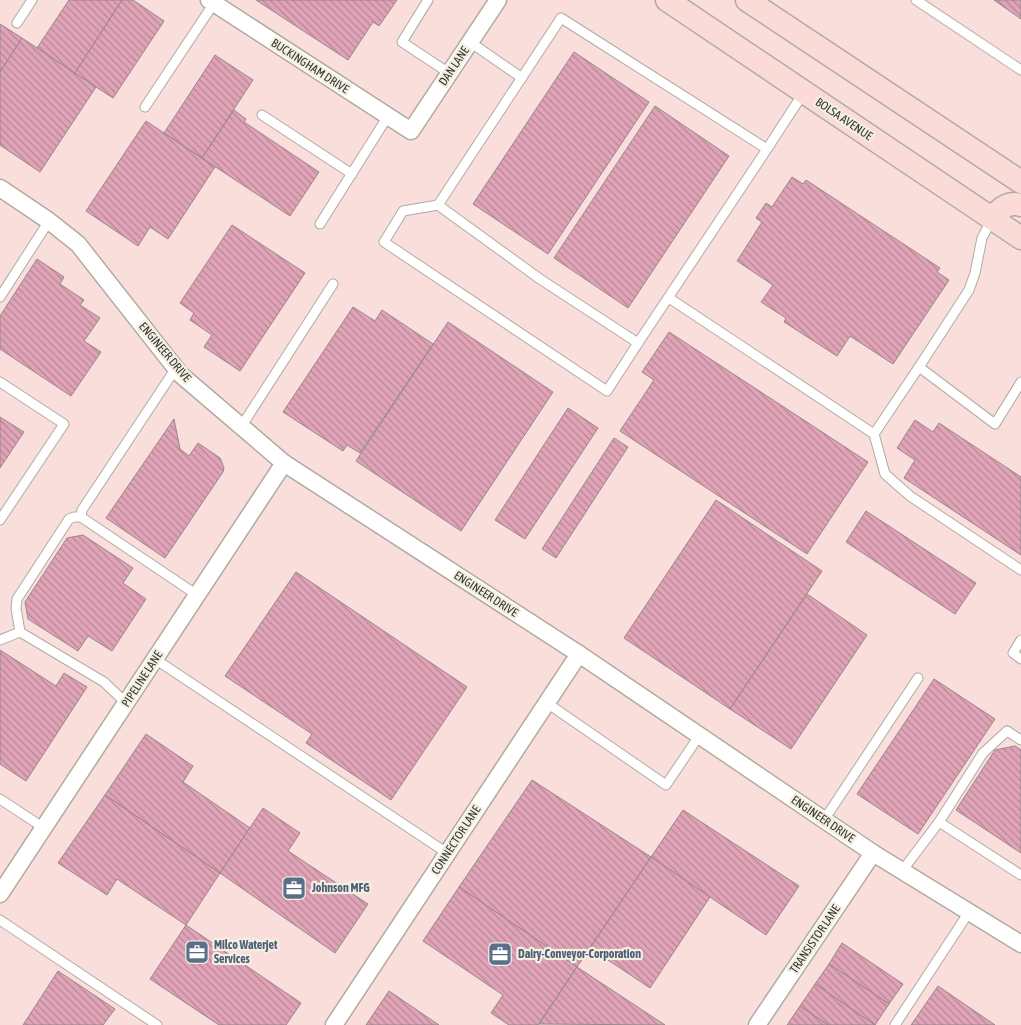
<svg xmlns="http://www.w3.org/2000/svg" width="1021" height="1025" font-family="'Asap Condensed',sans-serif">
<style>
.industrial{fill:#f9dedc}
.building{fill:url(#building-back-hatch);stroke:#96888c}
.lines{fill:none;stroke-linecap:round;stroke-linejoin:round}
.service-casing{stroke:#afac9f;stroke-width:11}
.minor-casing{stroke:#afac9f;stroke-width:19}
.secondary-casing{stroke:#afac9f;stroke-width:25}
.service{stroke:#fff;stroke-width:9}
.minor{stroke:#fff;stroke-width:16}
.secondary{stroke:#fadbd7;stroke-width:22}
.labels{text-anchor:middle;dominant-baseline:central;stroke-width:4.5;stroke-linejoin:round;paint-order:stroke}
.street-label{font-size:12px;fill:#373631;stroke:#f3efe2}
.service-label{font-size:12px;font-weight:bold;fill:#4e5e75;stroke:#f3efe2;text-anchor:start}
</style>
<defs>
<pattern id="building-back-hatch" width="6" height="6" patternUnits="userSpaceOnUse" patternTransform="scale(1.25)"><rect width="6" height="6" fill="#e1a3b7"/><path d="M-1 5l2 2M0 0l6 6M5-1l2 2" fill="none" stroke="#b78695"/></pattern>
</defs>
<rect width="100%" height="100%" fill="#f3efe2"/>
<rect class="industrial" x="0" y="0" width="1021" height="1025"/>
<g class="building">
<polygon points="69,0 122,0 75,73 37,48"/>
<polygon points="122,0 133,0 164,21 113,98 75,73"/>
<polygon points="256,0 397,0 379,26 373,22 348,60"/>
<polygon points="994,0 1021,0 1021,19"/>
<polygon points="0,24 22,38 0,72"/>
<polygon points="22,38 96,87 40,172 0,145 0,72"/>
<polygon points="574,52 649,102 548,254 473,204"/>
<polygon points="215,55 253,80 202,158 164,133"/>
<polygon points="655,106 729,156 628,308 554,258"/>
<polygon points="234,110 246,119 244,122 319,172 290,216 202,158"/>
<polygon points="146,121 215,167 168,239 150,227 138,246 86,211"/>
<polygon points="792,177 803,184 806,180 940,268 937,272 949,280 893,364 850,336 837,356 784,322 786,318 761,302 773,285 737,261 762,222 756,218 766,203 772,207"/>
<polygon points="232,225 305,273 240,371 204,347 212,335 190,320 194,313 180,303"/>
<polygon points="37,259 64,277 60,284 84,300 80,305 100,318 84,341 101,352 71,396 0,349 0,316"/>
<polygon points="353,307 375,321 382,310 433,344 360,453 347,445 343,451 283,412"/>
<polygon points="448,322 553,392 461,531 356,461"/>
<polygon points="669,332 868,462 807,554 620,431 654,380 642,372"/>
<polygon points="568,408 598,428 525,539 495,520"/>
<polygon points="0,417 24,432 0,468"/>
<polygon points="174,419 180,449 189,456 198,443 220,458 224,468 223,472 165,558 106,518"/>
<polygon points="915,420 933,432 939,423 1021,477 1021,555 904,478 915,460 897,448"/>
<polygon points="614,438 628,447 556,558 542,549"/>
<polygon points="716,500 822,571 730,709 624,638"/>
<polygon points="866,511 976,583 955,614 846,542"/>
<polygon points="83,535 133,568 123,583 146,599 112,651 88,636 78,651 28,619 25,602 67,538"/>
<polygon points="296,572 467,687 391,800 306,743 312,734 225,676"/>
<polygon points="807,594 867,635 791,749 730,709"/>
<polygon points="0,650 56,686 64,673 87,687 26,781 0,764"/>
<polygon points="934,679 995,719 918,834 857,794"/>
<polygon points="146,734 193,766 183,782 250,828 220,873 105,795"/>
<polygon points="1015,746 1021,750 1021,853 956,810 995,750"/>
<polygon points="532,780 651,857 577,967 459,887"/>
<polygon points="105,795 220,873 186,925 117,879 107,895 58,863"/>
<polygon points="263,808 300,833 288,851 368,904 335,953 220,873"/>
<polygon points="683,810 799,886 766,935 651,857"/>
<polygon points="651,857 710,897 650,988 590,948"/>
<polygon points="459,887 577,967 538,1025 509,1025 491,1013 503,995 423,941"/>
<polygon points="186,925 301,1003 286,1025 219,1025 150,979"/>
<polygon points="842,943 903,984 889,1004 829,964"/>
<polygon points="829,964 889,1004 875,1025 815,984"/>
<polygon points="577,967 665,1025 539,1024"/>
<polygon points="58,971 115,1009 103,1025 23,1025"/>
<polygon points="815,984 875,1025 828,1025 800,1006"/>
<polygon points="938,986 995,1025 911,1025"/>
<polygon points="389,991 439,1025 366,1025"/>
<polygon points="800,1006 828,1025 787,1025"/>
</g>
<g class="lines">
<g class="service-casing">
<g id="service">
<polyline points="428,0 402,42 449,73"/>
<polyline points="916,0 1021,70"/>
<polyline points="17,23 32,0"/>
<polyline points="470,42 522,78"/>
<polyline points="145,107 214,3"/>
<polyline points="262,115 352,174"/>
<polyline points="767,149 638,343 540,279 438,205 561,18 767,149 804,92"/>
<polyline points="438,205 403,211 384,242 607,391 638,343"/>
<polyline points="992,219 982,238 975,273 969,290 919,367 874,434 885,474 910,496 1021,570"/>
<polyline points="320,224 388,116"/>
<polyline points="0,297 49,221"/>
<polyline points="669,298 874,434"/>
<polyline points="919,367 995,424 1021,382"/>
<polyline points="176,368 82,510 81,517 197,595"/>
<polyline points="0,382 64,424 0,520"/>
<polyline points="241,427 333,284"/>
<polyline points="20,632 16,608 17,599 69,519 74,517 81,517"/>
<polyline points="0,640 20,632 104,682 126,703"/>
<polyline points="1021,640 1013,653 1021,659"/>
<polyline points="155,659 447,853"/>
<polyline points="547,703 666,785 699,736"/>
<polyline points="1021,740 1007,731 983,753 939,822 1021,875"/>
<polyline points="0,799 44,828"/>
<polyline points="824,820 918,678"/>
<polyline points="902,871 939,822"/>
<polyline points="0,920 157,1025"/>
<polyline points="895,1025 969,912"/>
</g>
</g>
<g class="minor-casing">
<g id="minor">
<polyline points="209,0 411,131 498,0"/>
<polyline points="0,188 49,221 78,244 181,375 284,463 579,654 873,853 1021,944"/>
<polyline points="0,894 284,463"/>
<polyline points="334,1025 579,654"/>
<polyline points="757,1025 873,853"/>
</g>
</g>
<g class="secondary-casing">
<g id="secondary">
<polyline points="667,0 1021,238"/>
<polyline points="747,0 1021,182"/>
<path d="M992,218C1000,209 1008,201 1021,205"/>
</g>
</g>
<use href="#service" class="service"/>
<use href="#minor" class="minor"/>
<use href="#secondary" class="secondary"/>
</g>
<defs>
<g id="office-square" transform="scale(1.25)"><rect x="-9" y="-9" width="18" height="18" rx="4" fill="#5c6f8a" stroke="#f3efe2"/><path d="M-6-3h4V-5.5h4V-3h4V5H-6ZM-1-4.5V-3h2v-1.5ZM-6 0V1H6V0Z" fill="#fff"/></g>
</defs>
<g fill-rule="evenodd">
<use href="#office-square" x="294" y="888"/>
<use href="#office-square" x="197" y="952"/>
<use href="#office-square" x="500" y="954"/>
</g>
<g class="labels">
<g class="street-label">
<text transform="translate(310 66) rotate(33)">BUCKINGHAM DRIVE</text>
<text transform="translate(454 66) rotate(-56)">DAN LANE</text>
<text transform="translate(844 119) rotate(34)">BOLSA AVENUE</text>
<text transform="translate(165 352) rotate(50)">ENGINEER DRIVE</text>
<text transform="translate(486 594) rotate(33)">ENGINEER DRIVE</text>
<text transform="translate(142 679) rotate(-57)">PIPELINE LANE</text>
<text transform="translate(823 819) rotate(34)">ENGINEER DRIVE</text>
<text transform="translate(456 840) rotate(-57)">CONNECTOR LANE</text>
<text transform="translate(815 939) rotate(-56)">TRANSISTOR LANE</text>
</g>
<g class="service-label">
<text x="312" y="888">Johnson MFG</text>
<text x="214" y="945">Milco Waterjet<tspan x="214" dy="14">Services</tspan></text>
<text x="518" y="954">Dairy-Conveyor-Corporation</text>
</g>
</g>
</svg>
